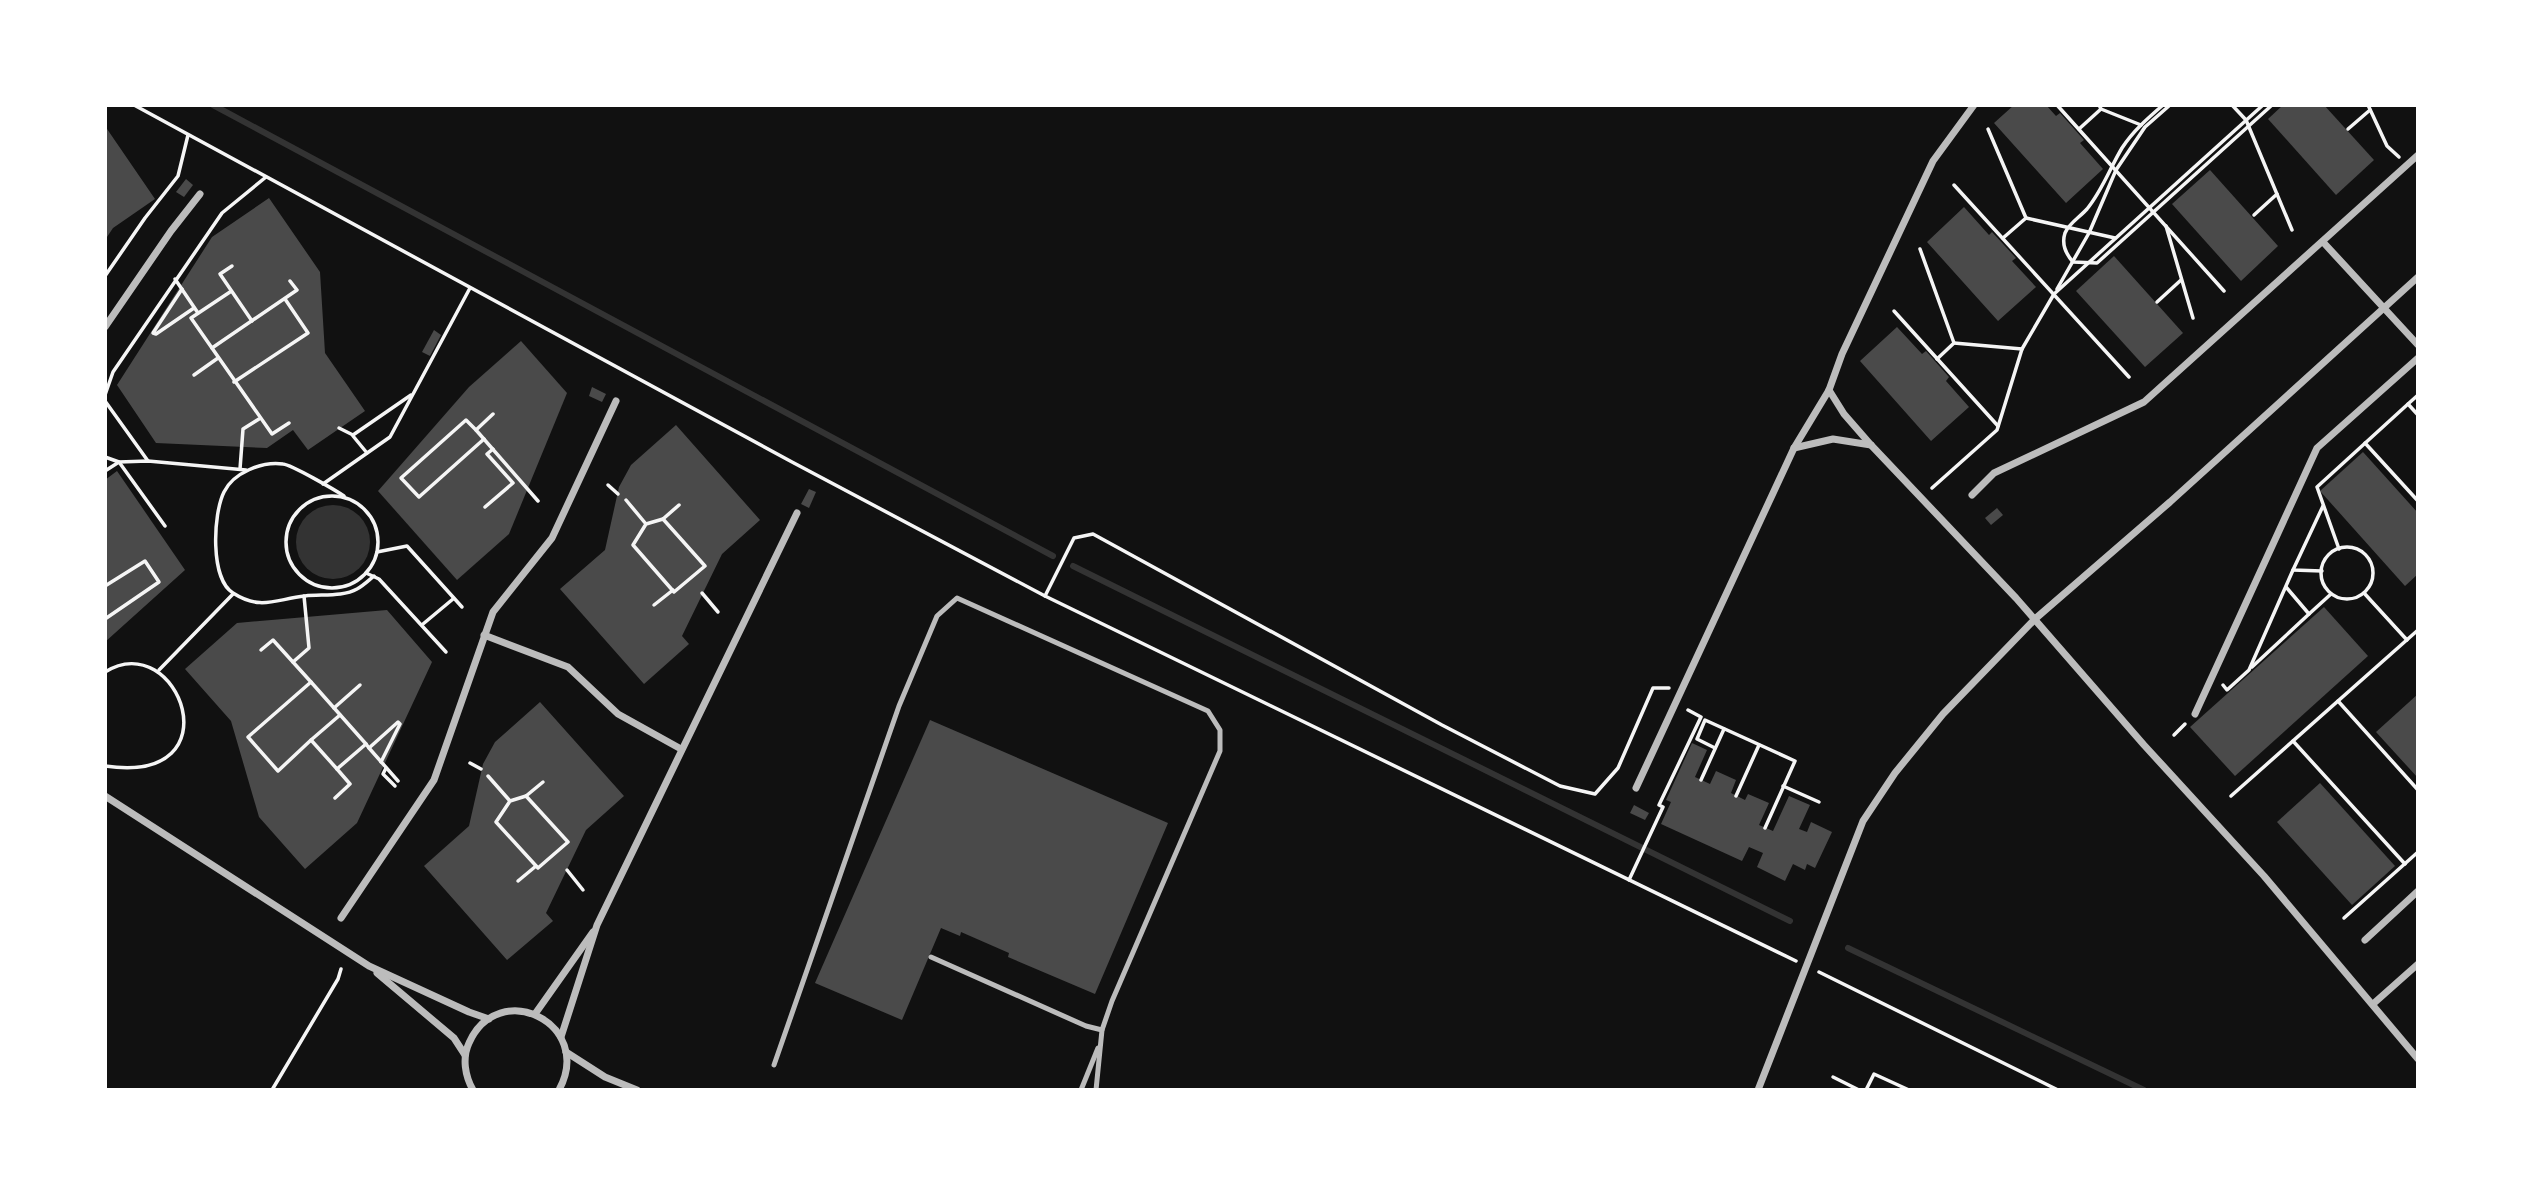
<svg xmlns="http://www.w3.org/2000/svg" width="2523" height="1195" font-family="'Alegreya Sans',sans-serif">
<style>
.water{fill:#333}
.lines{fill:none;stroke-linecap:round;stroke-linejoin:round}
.stream{stroke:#333;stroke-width:6}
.building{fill:#4a4a4a}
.path{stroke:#f5f5f5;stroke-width:3.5}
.service{stroke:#bcbcbc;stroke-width:5}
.minor{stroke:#bcbcbc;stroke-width:7}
</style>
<rect width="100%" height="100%" fill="#111"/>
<circle class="water" cx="333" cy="542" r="37"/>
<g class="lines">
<g class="stream">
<polyline points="213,105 1053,556"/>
<polyline points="1073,566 1790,921"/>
<polyline points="1848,948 2144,1090"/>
</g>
</g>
<g class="building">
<polygon points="2014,105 2046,105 2056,116 2060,113 2084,140 2080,143 2103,169 2066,203 1994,123"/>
<polygon points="2283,105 2324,105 2374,160 2336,195 2268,119"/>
<polygon points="105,126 155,199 113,228 105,240"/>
<polygon points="2210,170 2278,246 2241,281 2172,204"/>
<polygon points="186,179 193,185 184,197 176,192"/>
<polygon points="269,198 320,272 325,353 365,411 308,450 293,430 267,448 156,443 117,385 212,237"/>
<polygon points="1964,207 1989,235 1992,232 2016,258 2012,261 2036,287 1998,321 1927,242"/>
<polygon points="2114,256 2183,333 2145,367 2076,291"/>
<polygon points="1897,327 1922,354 1926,351 1949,377 1946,381 1969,407 1931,441 1860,361"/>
<polygon points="434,330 441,335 430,356 422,352"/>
<polygon points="521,341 567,393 509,534 457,580 378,491 469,387"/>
<polygon points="592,387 606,394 602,402 589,396"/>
<polygon points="676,425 760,520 722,554 682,636 689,644 644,684 560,589 605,550 619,487 631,465"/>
<polygon points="2363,452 2418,513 2418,574 2405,586 2320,491"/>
<polygon points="117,471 185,570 105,642 105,480"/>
<polygon points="809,489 816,492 809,508 801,504"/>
<polygon points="1997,508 2003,515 1991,525 1985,518"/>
<polygon points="2324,607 2368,656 2235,776 2190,727"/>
<polygon points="387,610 432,662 357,823 305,869 259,817 231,721 185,669 237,623"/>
<polygon points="2418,694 2418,778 2376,732"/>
<polygon points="540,702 624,796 586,830 546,913 553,921 507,960 424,866 469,826 483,764 495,742"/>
<polygon points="930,720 1168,823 1095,994 1008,957 1009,953 961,932 960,936 941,928 902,1020 815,983"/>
<polygon points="1692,743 1707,750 1695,777 1710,784 1716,771 1736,780 1731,793 1745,800 1748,794 1769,803 1759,825 1773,831 1789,796 1810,805 1799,829 1807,832 1811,822 1832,832 1815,868 1807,864 1805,870 1793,864 1785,881 1757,867 1763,853 1749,847 1742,861 1661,824 1671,802 1666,800"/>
<polygon points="2320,783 2395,866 2352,905 2277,822"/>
<polygon points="1634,805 1649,813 1645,820 1630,813"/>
</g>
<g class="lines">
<g class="path">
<polyline points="134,105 792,462 1045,596 1796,961"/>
<polyline points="2057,105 2224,291"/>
<path d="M2163,105C2148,118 2133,131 2122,148C2110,168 2102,191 2087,209C2080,217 2069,223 2065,233C2061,245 2066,254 2073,262L2097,263L2272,105"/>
<polyline points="2232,105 2246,120 2292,230"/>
<polyline points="2368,105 2387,146 2399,157"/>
<polyline points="2101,109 2141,125"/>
<polyline points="1988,129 2026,218 2003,238"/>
<polyline points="2079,129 2101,109 2099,105"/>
<polyline points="2348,129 2370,110"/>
<polyline points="1954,185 2129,377"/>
<polyline points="2254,215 2277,194"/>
<polyline points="2026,218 2115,238"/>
<polyline points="2166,226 2193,318"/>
<polyline points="1920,249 1954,343 1937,359"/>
<polyline points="232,266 220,274 252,321"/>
<polyline points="105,276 145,218 178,176 188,135"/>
<polyline points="175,279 198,313"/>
<polyline points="182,289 153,333 156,334 194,308"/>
<polyline points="2057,289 2089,233 2116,170 2145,127 2170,105"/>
<polyline points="230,292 191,318 272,434 289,423"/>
<polyline points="2157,302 2181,280"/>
<polyline points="1894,311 1998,426"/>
<polyline points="1954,343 2022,349"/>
<polyline points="212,348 297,290 290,281"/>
<polyline points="194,375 218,358"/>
<polyline points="234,382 308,333 285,299"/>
<polyline points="105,395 113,372 222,213 266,177"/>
<polyline points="105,401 148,461"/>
<polyline points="2408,404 2418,395"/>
<polyline points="493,414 476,430 538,501"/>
<polyline points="339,428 353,435 411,395"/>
<polyline points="476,430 466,420 401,478 419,497 484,439"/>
<polyline points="353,436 367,453"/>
<polyline points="2365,443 2418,501"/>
<polyline points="105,457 119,462 148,461 246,470"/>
<polyline points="240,469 243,429 259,419"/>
<polyline points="105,471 119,462 165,526"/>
<polyline points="323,484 390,437 470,288"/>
<polyline points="608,485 618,494"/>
<polyline points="1932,488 1997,430 2022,349 2054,294 2263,105"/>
<circle cx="332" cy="542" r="46"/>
<path d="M344,496C335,490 292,465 283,464C262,461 233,473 224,492C213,514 210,579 233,593C261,611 276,599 305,596C321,594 343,597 357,589C363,586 369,580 374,576"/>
<polyline points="626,500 646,524 633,545 674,592 705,566 663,519 646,524"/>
<polyline points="485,507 513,483 487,454 493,449"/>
<polyline points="663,519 679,505"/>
<circle cx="2347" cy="573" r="26"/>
<polyline points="2339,549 2317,487 2408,404 2418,415"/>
<polyline points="377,552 407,546 462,607"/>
<polyline points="2322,571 2293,570 2323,506"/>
<polyline points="366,573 379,579 446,652"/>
<polyline points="105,586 145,561 159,582 105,619"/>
<polyline points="702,593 718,612"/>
<polyline points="2364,593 2407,640"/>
<polyline points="1045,596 1074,538 1093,534 1442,725 1560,786 1595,794 1618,768 1653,688 1669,688"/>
<polyline points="654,605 673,590"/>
<polyline points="2309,614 2331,594"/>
<polyline points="423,624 453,599"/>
<polyline points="261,650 273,640 311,682"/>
<polyline points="293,662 309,648 304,596"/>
<polyline points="2252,667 2309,614 2286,587"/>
<polyline points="159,670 233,594"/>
<path d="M105,672C178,626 238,786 105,766"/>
<polyline points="2223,685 2227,690 2249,670 2293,570"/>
<polyline points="2338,701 2418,790"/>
<polyline points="334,708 360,685"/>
<polyline points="2174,735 2185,724"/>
<polyline points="311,740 340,715"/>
<polyline points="2293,741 2405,864"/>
<polyline points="369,748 398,781"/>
<polyline points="1715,748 1697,739 1705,720 1795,761 1765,828"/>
<polyline points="470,763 481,769"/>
<polyline points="386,768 383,774 395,786"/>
<polyline points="337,769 311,740 278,771 248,737 311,682 366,744"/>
<polyline points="488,776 510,801 496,822 538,868 568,842 526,796 510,801"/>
<polyline points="1701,780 1724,729"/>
<polyline points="1783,786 1819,802"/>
<polyline points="526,796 543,782"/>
<polyline points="1736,796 1759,745"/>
<polyline points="2231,796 2418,630"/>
<polyline points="335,798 350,784 337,769 366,744 369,748 398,722 400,724 381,762"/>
<polyline points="567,870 583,890"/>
<polyline points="1629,880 1663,807 1659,805 1701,717 1688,710"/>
<polyline points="518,881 536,866"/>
<polyline points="2344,918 2418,852"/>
<polyline points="1819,972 2058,1090"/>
<polyline points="1833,1077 1859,1090"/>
<polyline points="272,1090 338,979 341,969"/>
<polyline points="1866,1090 1874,1074 1909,1090"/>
</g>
<g class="service">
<polyline points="931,957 1086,1026 1102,1030"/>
<polyline points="774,1065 899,706 937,616 957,598 1208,711 1220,730 1220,751 1112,1001 1102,1030 1096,1090"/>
<polyline points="1081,1090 1098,1048"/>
</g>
<g class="minor">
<polyline points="2323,242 2418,345"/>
<polyline points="105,327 171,231 200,194"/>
<polyline points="1829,390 1844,414 1871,445 2016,598 2144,745 2264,876 2418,1059"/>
<polyline points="1794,448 1833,439 1871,445"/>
<polyline points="1972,495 1994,473 2144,402 2418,155"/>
<polyline points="484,635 568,667 618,714 681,749"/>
<polyline points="2195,714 2317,448 2418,358"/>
<polyline points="1636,788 1794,448 1829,390 1842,354 1933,161 1974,105"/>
<polyline points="105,796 369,966 469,1012 489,1019"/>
<polyline points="341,918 434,780 493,612 552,538 616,401"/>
<polyline points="2365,940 2418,891"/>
<polyline points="377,973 454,1038 465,1055"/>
<polyline points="2373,1004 2418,964"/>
<polyline points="535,1014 593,932"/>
<polyline points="561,1037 597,925 797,513"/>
<polyline points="566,1052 605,1077 637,1090"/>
<path d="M473,1090C465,1076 462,1058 469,1043C498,977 595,1023 559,1090"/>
<polyline points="1758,1090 1863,821 1895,773 1943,714 2035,619 2170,502 2418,277"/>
</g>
</g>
<rect width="2523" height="1195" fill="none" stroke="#ffffff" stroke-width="214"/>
</svg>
